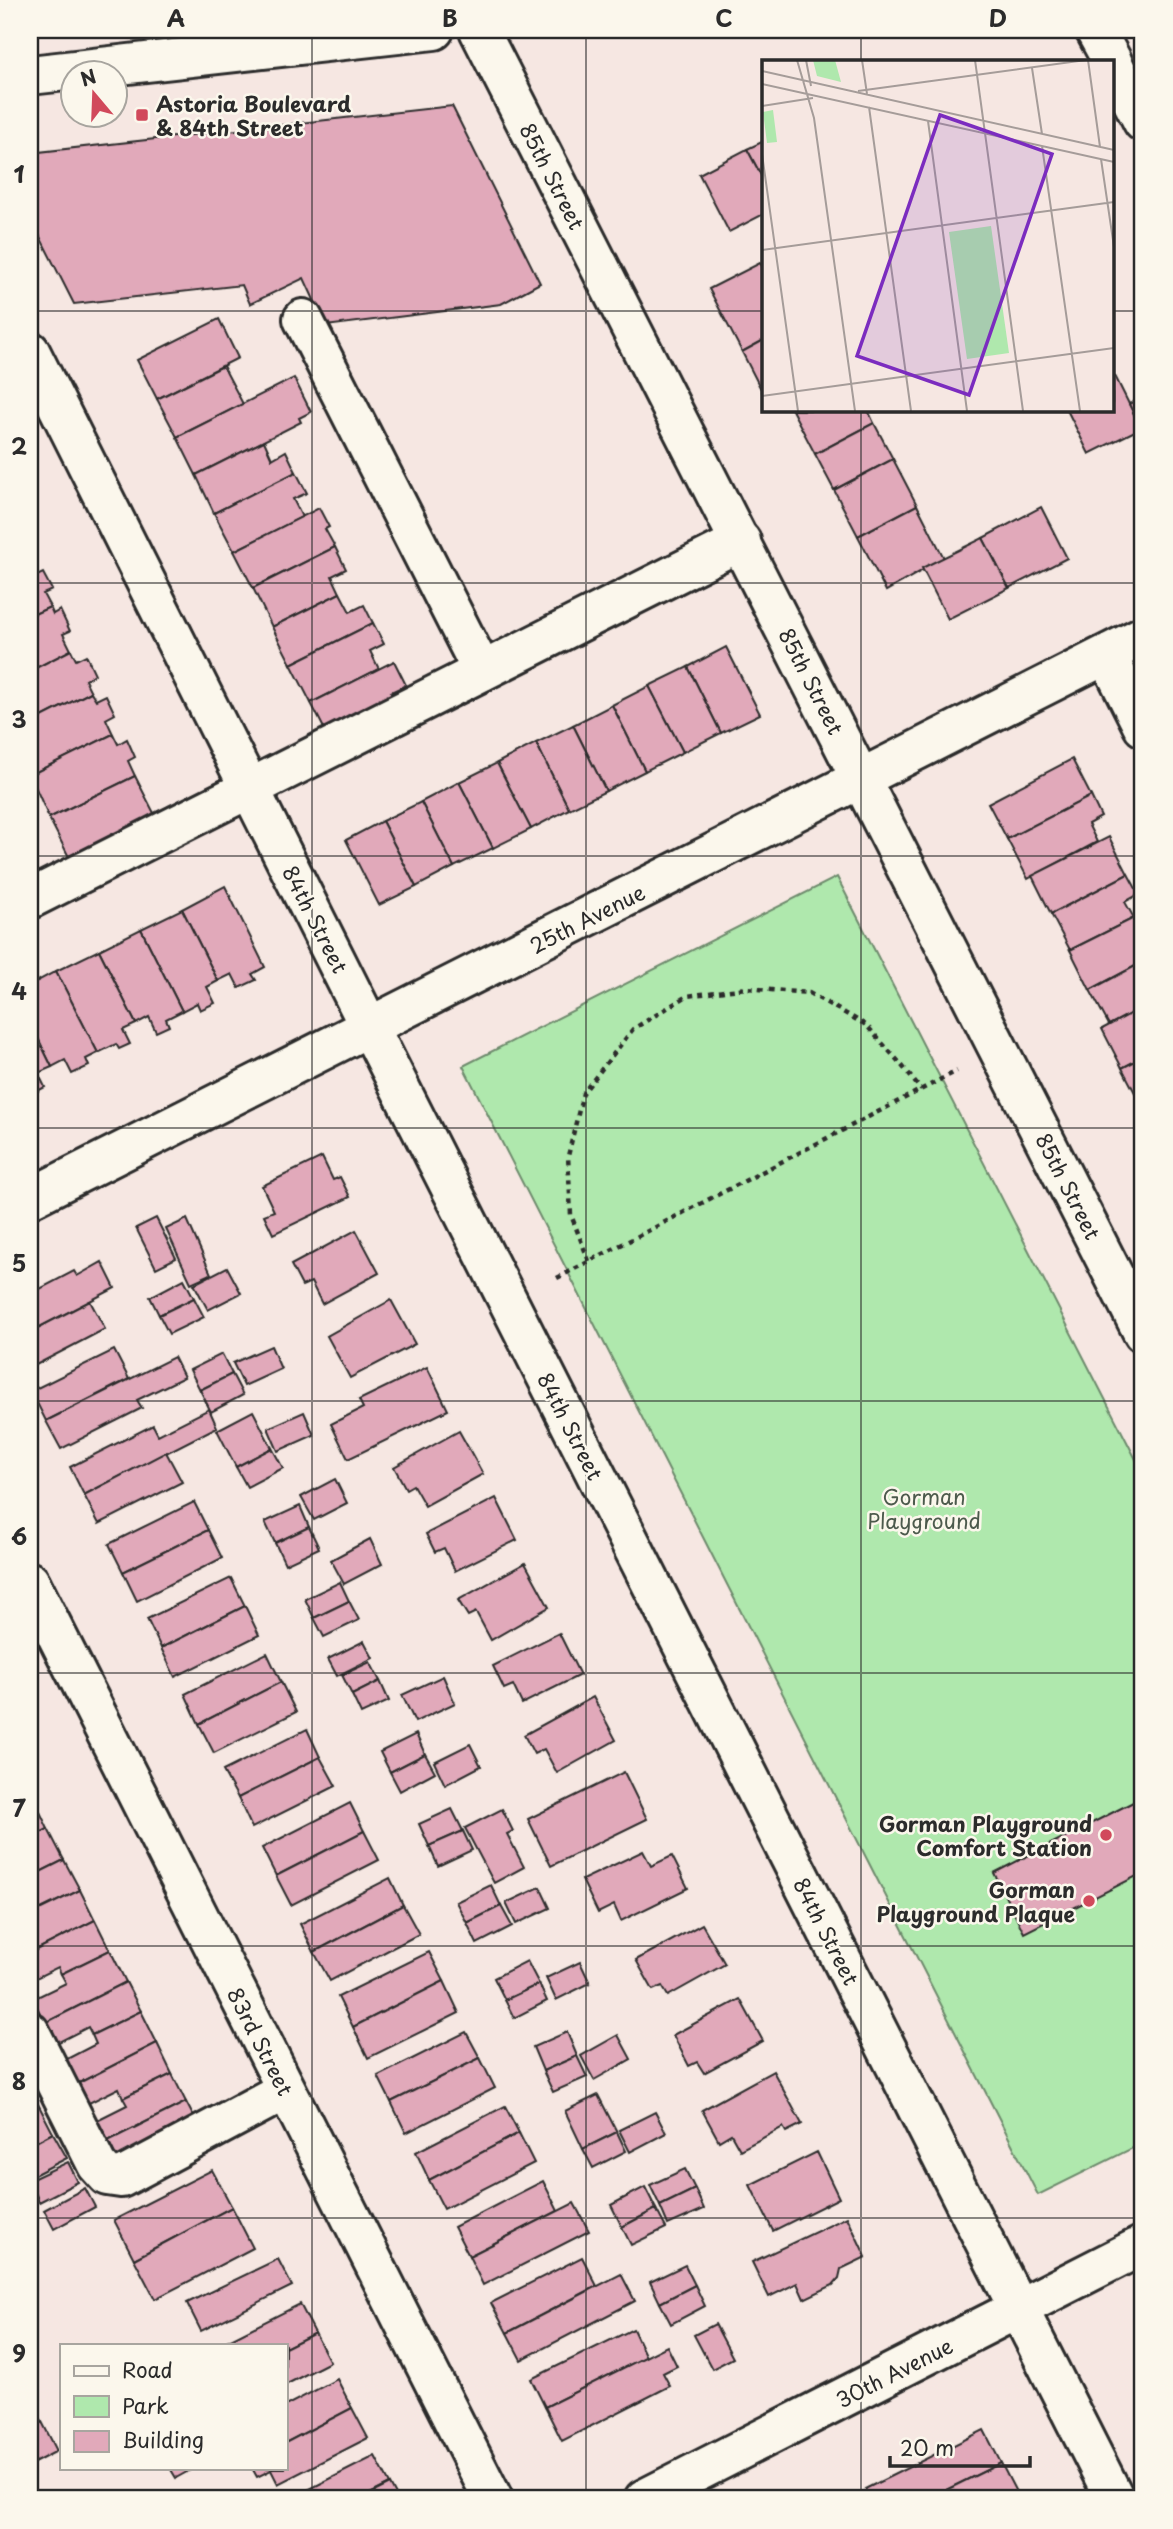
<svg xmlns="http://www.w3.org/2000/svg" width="1173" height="2529" font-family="'Playpen Sans',sans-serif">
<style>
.green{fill:#afe8ad;stroke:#6d8a6c;stroke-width:2}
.building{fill:#e1a9ba;stroke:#2b2b2b;stroke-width:2}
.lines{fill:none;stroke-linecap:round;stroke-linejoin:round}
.minor-casing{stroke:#2b2b2b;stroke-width:44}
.major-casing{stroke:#2b2b2b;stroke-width:44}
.path{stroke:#2b2b2b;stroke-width:4.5;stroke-dasharray:5 5;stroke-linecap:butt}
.minor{stroke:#fbf7ec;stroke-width:38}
.major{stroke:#fbf7ec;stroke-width:38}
.grid{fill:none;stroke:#2b2b2b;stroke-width:2;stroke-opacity:0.55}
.poi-dot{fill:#d1495b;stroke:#fbf7ec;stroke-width:2.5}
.labels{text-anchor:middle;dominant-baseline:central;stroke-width:5;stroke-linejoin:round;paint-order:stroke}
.poi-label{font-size:21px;font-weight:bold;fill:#2b2b2b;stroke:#fbf7ec;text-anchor:end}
.street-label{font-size:21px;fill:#2b2b2b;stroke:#fbf7ec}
.park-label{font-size:21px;fill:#4c5a4c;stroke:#fbf7ec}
.inset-road{fill:none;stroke:#a59c99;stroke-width:2}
.view{fill:#7b2cbf;fill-opacity:0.15;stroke:#7b2cbf;stroke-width:3.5}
.inset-edge{fill:none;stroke:#2b2b2b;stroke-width:3.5}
.neatline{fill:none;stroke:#2b2b2b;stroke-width:2.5}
.grid-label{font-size:23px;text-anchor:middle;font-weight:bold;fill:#2b2b2b}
</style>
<rect width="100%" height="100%" fill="#f6e7e2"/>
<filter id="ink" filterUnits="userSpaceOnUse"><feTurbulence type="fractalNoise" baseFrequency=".0143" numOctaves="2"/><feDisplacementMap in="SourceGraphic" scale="14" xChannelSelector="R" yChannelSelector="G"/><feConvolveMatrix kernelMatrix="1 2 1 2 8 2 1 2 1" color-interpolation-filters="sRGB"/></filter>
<g filter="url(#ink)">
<polygon class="green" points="837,877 1143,1473 1143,2143 1038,2195 463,1066"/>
<g class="building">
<polygon points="452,106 540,283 501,304 326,326 304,278 250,304 242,285 74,304 30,217 30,153"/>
<polygon points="764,141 764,181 747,149"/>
<polygon points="747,149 764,181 764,214 729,232 699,174"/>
<polygon points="760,263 764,269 764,340 742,352 709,289"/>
<polygon points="219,319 238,358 157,399 137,360"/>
<polygon points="764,340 764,395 742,352"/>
<polygon points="223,366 243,404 177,437 157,399"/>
<polygon points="1115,376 1141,428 1089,454 1067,410 1112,410 1112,377"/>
<polygon points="294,378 311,412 299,418 301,422 196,475 177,437"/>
<polygon points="1143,397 1143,427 1141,428 1129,404"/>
<polygon points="792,410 868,410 874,423 815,454"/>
<polygon points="874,423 893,459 834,490 815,454"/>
<polygon points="264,441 272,459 286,451 296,472 214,513 196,475"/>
<polygon points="893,459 917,505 858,536 834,490"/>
<polygon points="296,472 307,493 293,499 302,517 234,551 214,513"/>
<polygon points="917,505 944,558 886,591 858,536"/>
<polygon points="1041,507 1067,558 1009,588 983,538"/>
<polygon points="319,508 329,527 325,529 335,547 253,588 234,551"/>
<polygon points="983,538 1009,588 948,619 922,568"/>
<polygon points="335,547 346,569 332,576 340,593 272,627 253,588"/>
<polygon points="30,567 35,577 43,573 52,590 43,594 50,607 30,616"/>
<polygon points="340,593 350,612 364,605 373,623 291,664 272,627"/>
<polygon points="50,607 53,614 60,610 70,631 63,634 71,650 30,671 30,616"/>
<polygon points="373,623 384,644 370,651 379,669 311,703 291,664"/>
<polygon points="726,647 760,714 721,733 688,667"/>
<polygon points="71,650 76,660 86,655 95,674 85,680 91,692 30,723 30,671"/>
<polygon points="394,661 406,685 391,692 399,708 331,742 311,703"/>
<polygon points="688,667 721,733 683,752 649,686"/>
<polygon points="649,686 683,752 645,771 612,705"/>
<polygon points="91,692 96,700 106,695 115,714 106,719 113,734 30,775 30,723"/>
<polygon points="612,705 645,771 606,791 573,725"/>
<polygon points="573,725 606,791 569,809 536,743"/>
<polygon points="113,734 118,744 127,739 135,757 128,761 135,776 49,818 30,775"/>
<polygon points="536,743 569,809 531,829 497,763"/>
<polygon points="1072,759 1091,796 1007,839 988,803"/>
<polygon points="497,763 531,829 493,848 459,782"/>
<polygon points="135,776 156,817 71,861 49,818"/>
<polygon points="459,782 493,848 454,867 421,802"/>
<polygon points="1091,796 1101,817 1088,824 1097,842 1028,879 1007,839"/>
<polygon points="421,802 454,867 416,887 382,821"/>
<polygon points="382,821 416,887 379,905 346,840"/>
<polygon points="1109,837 1128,874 1051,914 1032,876"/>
<polygon points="1128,874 1139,894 1125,902 1134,918 1070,950 1051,914"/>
<polygon points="225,886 265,967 252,974 256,980 239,988 232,974 218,981 182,909"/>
<polygon points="182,909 218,981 207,987 215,1003 200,1010 197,1003 182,1011 141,929"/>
<polygon points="1134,918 1143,932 1143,962 1090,990 1070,950"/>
<polygon points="141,929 182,1011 166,1019 169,1026 156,1032 149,1017 136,1024 99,950"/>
<polygon points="99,950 136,1024 123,1030 130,1044 119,1049 116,1044 98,1053 56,971"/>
<polygon points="1143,962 1143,1007 1109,1025 1090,990"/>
<polygon points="56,971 98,1053 86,1059 89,1066 72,1074 65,1060 52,1067 30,1022 30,985"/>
<polygon points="1143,1007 1143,1057 1122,1068 1102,1029"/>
<polygon points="30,1022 52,1067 38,1073 45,1087 32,1094 30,1089"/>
<polygon points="1143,1057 1143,1105 1142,1106 1122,1068"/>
<polygon points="322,1157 333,1180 340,1177 350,1197 273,1234 264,1215 274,1211 262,1186"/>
<polygon points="156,1218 176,1258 156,1268 136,1228"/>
<polygon points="187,1219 211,1274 191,1283 166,1229"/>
<polygon points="356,1230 379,1273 322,1304 311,1282 302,1286 291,1265"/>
<polygon points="102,1262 115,1288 30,1332 30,1294 74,1271 77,1276"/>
<polygon points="227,1267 241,1293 208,1310 194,1284"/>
<polygon points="184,1279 194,1298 159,1315 150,1297"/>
<polygon points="194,1298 204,1317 169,1334 159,1315"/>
<polygon points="391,1300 415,1344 350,1378 327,1336"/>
<polygon points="90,1301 105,1329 30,1368 30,1332"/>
<polygon points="271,1346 281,1369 244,1386 233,1363"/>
<polygon points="114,1350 129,1379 46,1421 31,1391"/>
<polygon points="222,1354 232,1374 200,1390 190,1370"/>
<polygon points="174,1357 184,1377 137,1400 142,1408 61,1449 46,1421"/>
<polygon points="427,1367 448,1410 348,1459 331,1424 363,1408 359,1400"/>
<polygon points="232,1374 243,1395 211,1412 200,1390"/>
<polygon points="209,1409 217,1427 84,1495 70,1467 153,1425 158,1435"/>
<polygon points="253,1411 272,1448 236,1467 217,1430"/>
<polygon points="304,1412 314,1435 278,1451 268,1428"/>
<polygon points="459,1431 483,1474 425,1506 413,1485 406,1489 394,1467"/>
<polygon points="272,1448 283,1468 247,1487 236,1467"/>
<polygon points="166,1452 182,1482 99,1524 84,1495"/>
<polygon points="335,1479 347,1503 314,1520 301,1497"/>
<polygon points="496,1498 517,1540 455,1571 444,1548 435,1552 426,1534"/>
<polygon points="194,1502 208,1530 123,1572 109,1544"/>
<polygon points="300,1506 309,1527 275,1543 265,1522"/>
<polygon points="309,1527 319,1548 285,1564 275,1543"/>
<polygon points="208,1530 222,1558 137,1601 123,1572"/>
<polygon points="370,1539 382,1564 344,1584 331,1560"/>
<polygon points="525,1563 549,1607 491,1640 476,1612 468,1616 458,1600"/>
<polygon points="231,1578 245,1606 161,1648 147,1619"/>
<polygon points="340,1582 349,1601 314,1618 305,1599"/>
<polygon points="349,1601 359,1620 324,1637 314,1618"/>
<polygon points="245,1606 259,1635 175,1677 161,1648"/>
<polygon points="559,1633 580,1675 522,1704 513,1685 504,1689 493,1666"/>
<polygon points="364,1641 373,1658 337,1676 328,1659"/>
<polygon points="267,1653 281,1682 199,1724 185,1694"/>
<polygon points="370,1662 380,1681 352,1695 342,1675"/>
<polygon points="443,1676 455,1703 415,1722 402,1695"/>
<polygon points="380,1681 389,1701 361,1714 352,1695"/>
<polygon points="281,1682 296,1712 214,1753 199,1724"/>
<polygon points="593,1697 616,1740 557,1773 544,1749 534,1754 524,1735"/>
<polygon points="307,1729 320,1757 238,1798 223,1771"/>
<polygon points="416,1734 425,1754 390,1772 380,1752"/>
<polygon points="470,1744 481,1766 445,1785 434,1762"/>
<polygon points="425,1754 435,1772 400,1791 390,1772"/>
<polygon points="320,1757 336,1786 252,1828 238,1798"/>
<polygon points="624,1772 647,1819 551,1866 528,1819"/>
<polygon points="33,1797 48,1829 30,1838 30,1799"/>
<polygon points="1143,1797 1143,1873 1024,1933 994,1873"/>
<polygon points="350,1803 364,1831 276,1876 262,1848"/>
<polygon points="452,1809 463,1831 429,1846 419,1824"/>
<polygon points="502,1809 513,1831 507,1834 524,1867 494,1883 465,1828"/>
<polygon points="48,1829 64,1860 30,1877 30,1838"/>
<polygon points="364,1831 379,1860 291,1905 276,1876"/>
<polygon points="463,1831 472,1850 438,1866 429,1846"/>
<polygon points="643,1851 651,1866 672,1856 688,1888 621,1921 614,1905 598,1913 582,1880"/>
<polygon points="64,1860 80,1890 31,1914 30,1877"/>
<polygon points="390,1878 403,1905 314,1952 300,1924"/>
<polygon points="491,1885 501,1906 467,1923 456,1902"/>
<polygon points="540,1887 550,1908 516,1924 506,1903"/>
<polygon points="80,1890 95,1920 30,1953 30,1926 36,1923 31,1914"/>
<polygon points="403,1905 419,1934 330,1981 314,1952"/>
<polygon points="501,1906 512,1926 477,1944 467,1923"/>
<polygon points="95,1920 110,1950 61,1974 58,1967 30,1981 30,1953"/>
<polygon points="702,1924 725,1964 668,1996 662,1986 653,1990 636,1960"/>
<polygon points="110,1950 126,1982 45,2023 33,1999 66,1983 61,1974"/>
<polygon points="429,1952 444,1981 353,2027 338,1997"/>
<polygon points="527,1961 539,1984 505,2000 494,1978"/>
<polygon points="580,1962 590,1983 556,2000 546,1978"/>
<polygon points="444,1981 459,2013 368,2058 353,2027"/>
<polygon points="126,1982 141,2011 92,2035 88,2027 55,2044 45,2023"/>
<polygon points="539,1984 547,2001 514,2018 505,2000"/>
<polygon points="740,1999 763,2041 704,2073 697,2062 689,2066 673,2035"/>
<polygon points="141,2011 157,2043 77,2084 65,2060 96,2044 92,2035"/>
<polygon points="466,2032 480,2058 391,2102 378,2076"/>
<polygon points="567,2032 577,2056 543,2071 533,2047"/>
<polygon points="618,2035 631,2059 594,2080 581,2056"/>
<polygon points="157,2043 172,2074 123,2098 119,2088 87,2104 77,2084"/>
<polygon points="577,2056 587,2077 553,2092 543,2071"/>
<polygon points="480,2058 495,2088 406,2133 391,2102"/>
<polygon points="773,2071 802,2124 786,2132 783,2127 740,2150 731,2134 719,2141 702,2110"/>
<polygon points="172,2074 186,2102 108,2141 97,2120 127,2105 123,2098"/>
<polygon points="598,2095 617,2132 583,2149 565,2111"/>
<polygon points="37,2102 53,2133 30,2145 30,2106"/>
<polygon points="186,2102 201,2131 123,2171 108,2141"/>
<polygon points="505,2106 519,2133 429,2180 416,2152"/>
<polygon points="655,2112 666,2133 630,2152 619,2130"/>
<polygon points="617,2132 626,2151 593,2168 583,2149"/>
<polygon points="53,2133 67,2158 30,2177 30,2145"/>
<polygon points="519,2133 534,2163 444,2209 429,2180"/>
<polygon points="817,2152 839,2198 773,2231 750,2185"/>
<polygon points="68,2162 78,2182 39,2202 30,2180"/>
<polygon points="685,2169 695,2189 660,2206 650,2185"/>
<polygon points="212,2170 232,2207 134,2259 114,2220"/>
<polygon points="543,2181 558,2211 469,2256 454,2227"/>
<polygon points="645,2187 656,2209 622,2227 611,2205"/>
<polygon points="85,2188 95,2207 54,2229 44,2210"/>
<polygon points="695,2189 704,2209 668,2225 660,2206"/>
<polygon points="574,2203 589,2231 483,2285 469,2256"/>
<polygon points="232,2207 253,2248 155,2299 134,2259"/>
<polygon points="656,2209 666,2228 631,2245 622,2227"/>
<polygon points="847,2217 866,2257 841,2269 839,2278 833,2285 804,2299 797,2283 769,2297 752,2262"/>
<polygon points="582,2257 597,2286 507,2333 491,2303"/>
<polygon points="278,2259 292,2286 201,2331 187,2303"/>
<polygon points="685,2265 695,2285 660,2303 650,2282"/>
<polygon points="621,2274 635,2301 521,2360 507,2333"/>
<polygon points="695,2285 705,2306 671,2324 660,2303"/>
<polygon points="300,2304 315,2333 285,2348 285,2345 219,2345"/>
<polygon points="715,2324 733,2358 712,2369 694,2335"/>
<polygon points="633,2329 646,2357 545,2407 531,2379"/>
<polygon points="315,2333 330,2362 285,2385 285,2348"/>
<polygon points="667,2346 677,2366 663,2373 670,2386 562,2441 545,2407"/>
<polygon points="337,2379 352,2408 285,2443 285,2406"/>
<polygon points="30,2397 38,2414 30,2418"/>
<polygon points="352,2408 368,2438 278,2484 271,2470 257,2477 252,2468 285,2468 285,2443"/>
<polygon points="38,2414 57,2451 30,2465 30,2418"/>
<polygon points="984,2430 1001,2463 928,2499 871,2499 865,2489"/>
<polygon points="375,2456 390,2484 360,2499 290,2499"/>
<polygon points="1001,2463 1016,2492 1002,2499 928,2499"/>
<polygon points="170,2468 194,2468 176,2478"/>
<polygon points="390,2484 398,2499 360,2499"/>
</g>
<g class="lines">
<g class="minor-casing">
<g id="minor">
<polyline points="479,30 1143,1333"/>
<polyline points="1095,30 1112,61"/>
<polyline points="1112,62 1143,122"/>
<polyline points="303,319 482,671"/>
<polyline points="30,351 392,1072 1115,2499"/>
<polyline points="1107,655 1143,727"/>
<polyline points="30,899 741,541"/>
<polyline points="30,1198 1143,636"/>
<polyline points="30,1582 493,2499"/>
<polyline points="30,2032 97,2165 107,2176 121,2178 286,2090"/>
<polyline points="644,2499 1143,2245"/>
</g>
</g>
<g class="major-casing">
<polyline id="major" points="30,75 434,30"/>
</g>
<g class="path">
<polyline points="589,1261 571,1215 568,1156 583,1093 633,1029 687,996 746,988 809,993 866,1025 900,1063 921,1090"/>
<polyline points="557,1278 957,1071"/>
</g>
<use href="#minor" class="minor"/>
<use href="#major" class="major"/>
</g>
</g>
<path class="grid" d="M312,30V2499M586,30V2499M861,30V61M30,311H764M1112,311H1143M861,410V2499M30,583H1143M30,856H1143M30,1128H1143M30,1401H1143M30,1673H1143M30,1946H1143M30,2218H1143"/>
<g class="poi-dot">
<rect x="135" y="108" width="14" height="14" rx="3.5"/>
<circle cx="1106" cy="1835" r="7"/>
<circle cx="1089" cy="1901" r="7"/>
</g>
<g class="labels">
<g class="poi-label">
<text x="156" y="103" text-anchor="start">Astoria Boulevard<tspan x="156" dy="24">&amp; 84th Street</tspan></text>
<text x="1092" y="1823">Gorman Playground<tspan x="1092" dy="24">Comfort Station</tspan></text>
<text x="1075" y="1889">Gorman<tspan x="1075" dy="24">Playground Plaque</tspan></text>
</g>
<g class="street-label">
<text transform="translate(553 176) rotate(63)">85th Street</text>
<text transform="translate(812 681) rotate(63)">85th Street</text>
<text transform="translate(587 918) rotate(-27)">25th Avenue</text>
<text transform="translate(316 919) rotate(63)">84th Street</text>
<text transform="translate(1069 1186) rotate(63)">85th Street</text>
<text transform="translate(571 1426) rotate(63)">84th Street</text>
<text transform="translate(827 1931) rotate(63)">84th Street</text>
<text transform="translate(261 2041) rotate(63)">83rd Street</text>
<text transform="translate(894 2372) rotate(-27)">30th Avenue</text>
</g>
<g class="park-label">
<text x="924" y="1496">Gorman<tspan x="924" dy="24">Playground</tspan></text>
</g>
</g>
<g transform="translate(762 60)">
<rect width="352" height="352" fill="#f6e7e2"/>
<path d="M51,0H73L79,22L55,16ZM11,50L15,82L5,83L1,52ZM229,166L247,293L205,299L187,172Z" fill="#afe8ad"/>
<path class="inset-road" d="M35,0L52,58L93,351M44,0L49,26M100,0L105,34M213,0L261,351M326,0L338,87M270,8L280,74M0,11L352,90M0,24L352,102M96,31L324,0M0,46L51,38M107,47L149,351M166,61L205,351M280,86L318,351M0,94L36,351M339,99L352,187M0,190L352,142M0,336L352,288"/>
<path class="view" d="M178,55L290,94L207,335L95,296Z"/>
<rect width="352" height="352" class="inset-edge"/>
</g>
<rect width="1173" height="2529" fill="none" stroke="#fbf7ec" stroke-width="77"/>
<rect x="60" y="2344" width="228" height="126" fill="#fbf7ec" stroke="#a8a59f" stroke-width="2"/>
<rect x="74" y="2366" width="35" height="10" fill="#fbf7ec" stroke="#a8a59f" stroke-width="2"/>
<text x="122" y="2378" font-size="21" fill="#2b2b2b">Road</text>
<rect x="74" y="2396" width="35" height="21" fill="#afe8ad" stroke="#a8a59f" stroke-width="2"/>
<text x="122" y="2414" font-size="21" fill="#2b2b2b">Park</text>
<rect x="74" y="2431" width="35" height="21" fill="#e1a9ba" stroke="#a8a59f" stroke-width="2"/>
<text x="122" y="2448" font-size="21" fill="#2b2b2b">Building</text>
<g transform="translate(94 94) rotate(341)"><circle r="33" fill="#fbf7ec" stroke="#a8a59f" stroke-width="2"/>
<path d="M0-5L12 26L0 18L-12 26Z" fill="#d1495b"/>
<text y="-10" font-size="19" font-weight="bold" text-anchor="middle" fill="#2b2b2b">N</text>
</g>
<path d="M890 2456v10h140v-10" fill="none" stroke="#2b2b2b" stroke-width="3.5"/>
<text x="900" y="2456" font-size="21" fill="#2b2b2b" stroke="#fbf7ec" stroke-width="5" paint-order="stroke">20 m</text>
<rect x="38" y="38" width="1096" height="2452" class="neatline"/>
<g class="grid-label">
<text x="176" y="27">A</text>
<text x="450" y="27">B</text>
<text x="724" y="27">C</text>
<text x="998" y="27">D</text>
<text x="19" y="183">1</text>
<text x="19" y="455">2</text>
<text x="19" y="728">3</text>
<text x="19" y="1000">4</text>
<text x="19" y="1272">5</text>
<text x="19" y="1545">6</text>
<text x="19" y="1817">7</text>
<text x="19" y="2090">8</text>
<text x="19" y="2362">9</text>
</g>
</svg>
